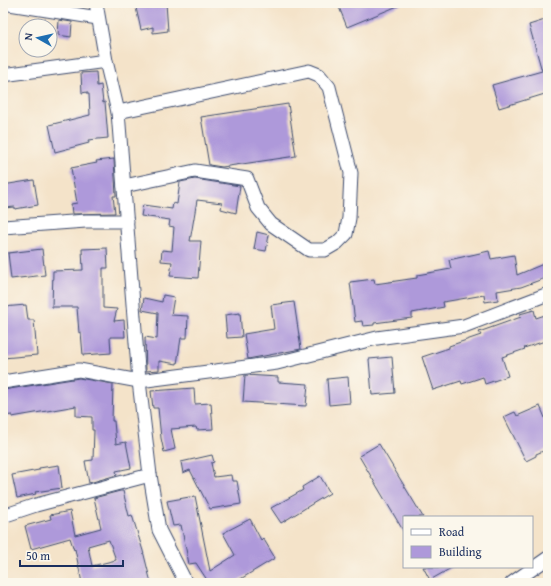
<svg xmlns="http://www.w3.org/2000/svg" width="551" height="586" font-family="'Gentium Book Plus',serif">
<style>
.building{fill:#ae99da;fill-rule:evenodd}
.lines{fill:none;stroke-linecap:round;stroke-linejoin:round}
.minor-casing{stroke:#3c4a6e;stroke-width:15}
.minor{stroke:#fff;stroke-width:13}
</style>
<rect width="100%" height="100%" fill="#fbf7ec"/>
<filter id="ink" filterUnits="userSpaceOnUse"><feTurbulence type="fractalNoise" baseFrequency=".025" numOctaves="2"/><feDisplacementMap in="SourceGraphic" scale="8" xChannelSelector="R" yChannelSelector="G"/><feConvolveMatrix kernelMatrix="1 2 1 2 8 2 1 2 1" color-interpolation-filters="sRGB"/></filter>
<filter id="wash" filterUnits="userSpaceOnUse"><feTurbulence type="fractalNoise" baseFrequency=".012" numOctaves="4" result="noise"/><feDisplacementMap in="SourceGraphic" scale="16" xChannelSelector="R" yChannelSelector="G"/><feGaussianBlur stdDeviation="0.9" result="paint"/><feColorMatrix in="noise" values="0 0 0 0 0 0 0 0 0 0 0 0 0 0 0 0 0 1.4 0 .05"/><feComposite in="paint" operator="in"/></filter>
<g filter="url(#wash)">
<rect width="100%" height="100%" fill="#f4e3c9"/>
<g id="blocks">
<g class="building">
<polygon points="135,3 166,3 168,31 153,33 153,27 141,30"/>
<polygon points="347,3 405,3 347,27 339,7"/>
<polygon points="548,19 548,93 499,108 492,85 542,71 529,25"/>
<polygon points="59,20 72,22 71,37 58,35"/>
<polygon points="96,72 97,86 101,85 103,103 105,102 108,138 88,140 89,143 55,152 49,125 90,115 89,94 87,94 87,92 82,93 81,73"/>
<polygon points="288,104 296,156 222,167 209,165 201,117"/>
<polygon points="114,159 116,196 113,196 115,213 72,214 71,204 77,203 71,168 97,163 96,161"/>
<polygon points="195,179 240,186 236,213 221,209 222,203 197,200 190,241 201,241 198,278 170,276 172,262 161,261 162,250 172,251 174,227 169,226 170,220 141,216 143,205 172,209 173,203 177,204 180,182"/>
<polygon points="34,180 38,205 15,209 15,207 3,208 3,185"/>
<polygon points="257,232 269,235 266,251 254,249"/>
<polygon points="107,248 108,268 103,268 103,308 117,309 114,321 124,320 125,337 110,337 111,353 83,355 81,332 79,333 77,307 52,307 53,271 83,270 82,249"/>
<polygon points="42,249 45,275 11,279 8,253"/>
<polygon points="489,251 491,259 514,255 517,275 548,262 548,277 521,287 497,291 498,300 485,302 484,295 443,302 444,307 412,313 412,318 374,323 374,325 363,326 362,321 355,322 350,282 374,279 375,284 417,278 417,275 451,269 449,260"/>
<polygon points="163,295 174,297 171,315 188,316 187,338 181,338 177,364 159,361 159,370 146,371 145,337 157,339 158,313 142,310 144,298 162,302"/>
<polygon points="294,302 301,349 248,359 244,334 274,329 271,305"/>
<polygon points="26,305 28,320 34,320 37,355 3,358 3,307"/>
<polygon points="534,310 536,318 548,314 548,340 524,348 525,349 502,357 508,376 485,384 483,377 462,384 461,381 433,390 422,357 449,348 449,346 481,335 479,332 521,317 520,314"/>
<polygon points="240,313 242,337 227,338 225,315"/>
<polygon points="392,357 395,393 372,395 369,359"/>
<polygon points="245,375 278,377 278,382 308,384 306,406 243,402"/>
<polygon points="348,377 350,403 329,405 327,379"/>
<polygon points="79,378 113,384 112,421 114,421 116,444 126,442 131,468 116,471 117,475 89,483 85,461 93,460 94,430 92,430 92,417 76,416 76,406 12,417 12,415 3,416 3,390"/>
<polygon points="194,388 195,404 211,403 213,429 197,430 196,427 171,429 175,449 164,452 161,438 158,408 153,408 151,391"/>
<polygon points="540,406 548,425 548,449 536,454 536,456 526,461 504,417 515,412 517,416"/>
<polygon points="379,444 423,517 404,517 404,532 359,456"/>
<polygon points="212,455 214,462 211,463 214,477 231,475 232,481 237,481 241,504 210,509 190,470 183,473 181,462"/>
<polygon points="59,465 62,488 35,492 36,494 17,498 12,475 39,470 39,468"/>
<polygon points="320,476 330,493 281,523 271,508 303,490 302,487"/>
<path d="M120,491H123L129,516L132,515L143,551L151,583H82L75,549L74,550L70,538L31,549L25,526L51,519L50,515L70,511L75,535L101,528L94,498ZM109,540L116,560L92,566L88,546Z"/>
<polygon points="195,496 210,571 235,555 223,533 250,519 261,540 263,538 275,558 234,583 209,583 196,563 189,564 181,525 173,526 167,501"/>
<polygon points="423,567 453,567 430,580"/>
</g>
</g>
</g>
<g filter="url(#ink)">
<use href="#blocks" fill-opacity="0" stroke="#3c4a6e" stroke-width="1"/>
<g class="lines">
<g class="minor-casing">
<g id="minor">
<polyline points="3,3 98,18"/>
<polyline points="96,3 106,61 118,112 139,381 150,475 159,530 186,583"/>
<polyline points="3,75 106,61"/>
<polyline points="118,112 309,71 319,75 329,87 351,173 349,218 346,234 337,243 325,250 309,250 271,224 258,208 247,179 195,171 124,186"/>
<polyline points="3,227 86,221 127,221"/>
<polyline points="3,382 79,370 139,381 277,363 377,338 464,326 548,294"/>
<polyline points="3,516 36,505 150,475"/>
<polyline points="512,583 548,558"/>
</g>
</g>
<use href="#minor" class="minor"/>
</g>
</g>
<rect width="551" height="586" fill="none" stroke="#fbf7ec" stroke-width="16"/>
<rect x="403" y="516" width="130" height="52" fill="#fbf7ec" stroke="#a1a7b3"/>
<rect x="411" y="529" width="20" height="6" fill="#ffffff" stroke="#a1a7b3"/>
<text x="439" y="536" font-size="12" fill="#1b2f5e">Road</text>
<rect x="411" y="546" width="20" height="12" fill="#ae99da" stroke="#a1a7b3"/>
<text x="439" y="556" font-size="12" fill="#1b2f5e">Building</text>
<g transform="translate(38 38) rotate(278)"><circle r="19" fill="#fbf7ec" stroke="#a1a7b3"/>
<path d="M0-3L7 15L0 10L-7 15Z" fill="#1f6fb2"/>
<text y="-6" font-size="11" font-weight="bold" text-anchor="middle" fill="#1b2f5e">N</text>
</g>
<path d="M20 560v6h103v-6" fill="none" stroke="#1b2f5e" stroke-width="2"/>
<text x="26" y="560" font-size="12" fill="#1b2f5e" stroke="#fbf7ec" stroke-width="3" paint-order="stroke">50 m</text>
</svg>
